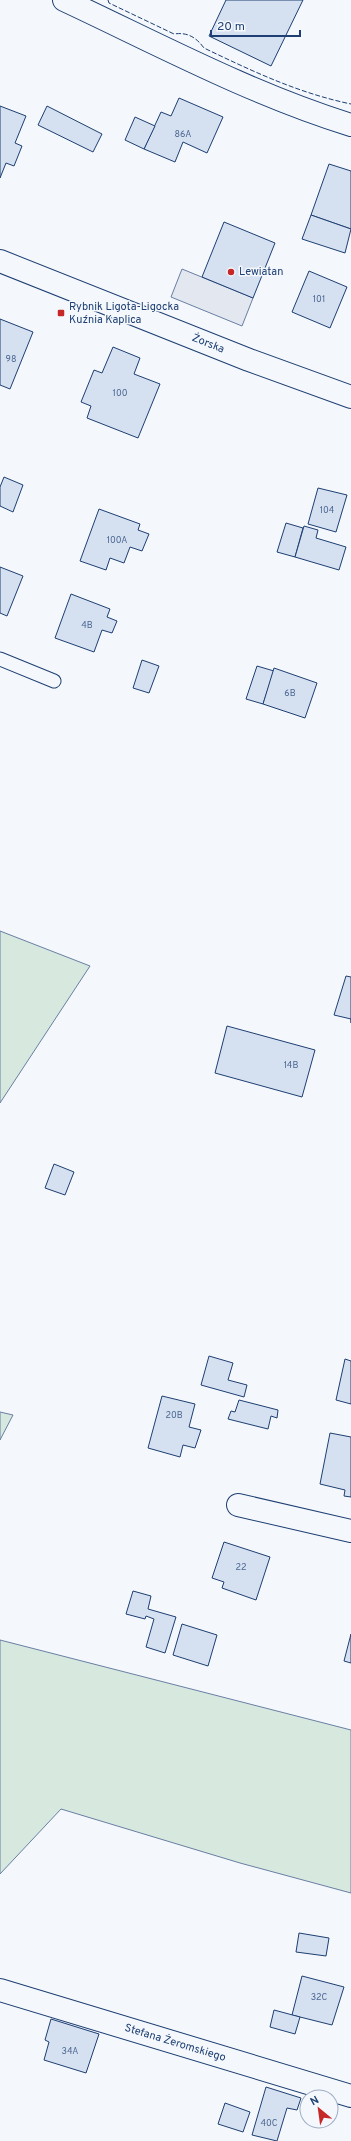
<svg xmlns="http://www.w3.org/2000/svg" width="351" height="2141" font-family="Overpass,sans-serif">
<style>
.green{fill:#d7e8df;stroke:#687fa3}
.parking{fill:#e3e8f0;stroke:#687fa3}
.building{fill:#d5e0f0;stroke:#1d3f73}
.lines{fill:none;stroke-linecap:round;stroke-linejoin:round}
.lane-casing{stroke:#1d3f73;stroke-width:15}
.street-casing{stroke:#1d3f73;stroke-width:24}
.lane{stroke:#f4f7fb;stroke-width:13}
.street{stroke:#f4f7fb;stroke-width:22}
.fence{stroke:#1d3f73;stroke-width:1;stroke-dasharray:5 2;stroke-linecap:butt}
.poi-dot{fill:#c62828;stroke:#f4f7fb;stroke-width:1.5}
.labels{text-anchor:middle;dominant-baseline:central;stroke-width:3;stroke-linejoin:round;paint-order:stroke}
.number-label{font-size:9px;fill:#4b6792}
.poi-label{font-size:11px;fill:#1d3f73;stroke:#f4f7fb;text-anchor:start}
.street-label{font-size:11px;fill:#1d3f73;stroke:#f4f7fb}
</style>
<rect width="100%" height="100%" fill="#f4f7fb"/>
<g class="green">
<polygon points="0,931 90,966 0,1103"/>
<polygon points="0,1412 13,1415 0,1440"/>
<polygon points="0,1640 351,1730 351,1893 240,1863 61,1809 0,1874"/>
</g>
<polygon class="parking" points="182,269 253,298 242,326 171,297"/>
<g class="building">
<polygon points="226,0 303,0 271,66 209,36"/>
<polygon points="179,98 223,117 207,153 183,142 175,162 144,149 161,112 171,116"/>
<polygon points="0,106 26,116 15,143 22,146 14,166 6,163 0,178"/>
<polygon points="47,106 102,134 93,152 38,125"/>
<polygon points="135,117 155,126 144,149 125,140"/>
<polygon points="329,164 351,171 351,229 311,215"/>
<polygon points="311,215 351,229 345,253 302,239"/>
<polygon points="224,222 275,243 253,298 202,277"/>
<polygon points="309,271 347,287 330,328 292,312"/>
<polygon points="0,319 33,332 10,389 0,385"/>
<polygon points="113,347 140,358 134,374 160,384 138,438 87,418 91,406 81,402 94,370 102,373"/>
<polygon points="4,477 23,485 13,512 0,506 0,487"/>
<polygon points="318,488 347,495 336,532 308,524"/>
<polygon points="99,509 140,524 138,530 149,534 142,551 130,547 124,563 110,558 106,570 80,561"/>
<polygon points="286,523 303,528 295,557 277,552"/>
<polygon points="304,526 318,530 316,538 346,547 339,570 295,557"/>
<polygon points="0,567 23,576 7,616 0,613"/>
<polygon points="71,594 110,609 107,617 117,621 112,633 102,630 94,652 55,638"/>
<polygon points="142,660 159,666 149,693 133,688"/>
<polygon points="257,666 274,671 263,704 246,699"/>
<polygon points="274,668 317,683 305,718 263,704"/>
<polygon points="346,976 351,977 351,1023 351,1019 334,1015"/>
<polygon points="227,1026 315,1050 302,1097 215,1073"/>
<polygon points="54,1164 74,1172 65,1195 45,1188"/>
<polygon points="209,1356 233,1363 228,1380 247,1385 244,1397 201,1385"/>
<polygon points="345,1359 351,1361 351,1404 336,1400"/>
<polygon points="162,1396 195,1404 189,1427 201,1430 195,1448 183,1445 180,1457 148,1448"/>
<polygon points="239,1400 278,1410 277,1418 271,1416 268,1429 228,1419 231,1411 235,1412"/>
<polygon points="330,1433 351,1437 351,1497 344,1496 345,1490 320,1484"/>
<polygon points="224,1542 270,1557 256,1600 222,1588 224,1582 212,1578"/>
<polygon points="133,1591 151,1596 148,1609 176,1617 165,1653 146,1647 154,1619 146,1616 145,1619 126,1614"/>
<polygon points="182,1624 217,1635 208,1666 173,1655"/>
<polygon points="351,1634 351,1663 344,1661"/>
<polygon points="299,1933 329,1938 326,1956 296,1952"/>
<polygon points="302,1976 344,1987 332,2025 292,2015"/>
<polygon points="274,2010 300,2017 295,2034 270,2027"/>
<polygon points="51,2019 99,2034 86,2073 44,2060 49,2042 45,2040"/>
<polygon points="266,2087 301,2098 297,2110 287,2108 277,2141 252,2135"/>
<polygon points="225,2103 250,2112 243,2132 218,2124"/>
</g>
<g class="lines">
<g class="lane-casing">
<polyline id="lane" points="0,659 54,681"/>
</g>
<g class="street-casing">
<g id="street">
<path d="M64,0C158,44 251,94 351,125"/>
<path id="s1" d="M0,261L249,360L351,397"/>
<polyline points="238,1505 351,1531"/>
<path id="s2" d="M0,1990L351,2096"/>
</g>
</g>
<use href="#lane" class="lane"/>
<use href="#street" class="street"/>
<path class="fence" d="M108,0L109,3L174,34C187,32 196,37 204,48C252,71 298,93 351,104"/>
</g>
<g class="poi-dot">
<circle cx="231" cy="272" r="4"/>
<rect x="57" y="309" width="8" height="8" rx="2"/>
</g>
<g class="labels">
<g class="number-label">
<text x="183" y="134">86A</text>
<text x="319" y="299">101</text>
<text x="11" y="359">98</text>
<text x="120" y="393">100</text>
<text x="327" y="510">104</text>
<text x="117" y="540">100A</text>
<text x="87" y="625">4B</text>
<text x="290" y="693">6B</text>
<text x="291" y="1065">14B</text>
<text x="174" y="1415">20B</text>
<text x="241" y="1567">22</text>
<text x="319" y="1997">32C</text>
<text x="70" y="2051">34A</text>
<text x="269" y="2123">40C</text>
</g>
<g class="poi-label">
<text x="239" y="272">Lewiatan</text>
<text x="69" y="307">Rybnik Ligota-Ligocka<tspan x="69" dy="13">Kuźnia Kaplica</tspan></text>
</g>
<g class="street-label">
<text stroke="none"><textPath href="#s1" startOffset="224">Żorska</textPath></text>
<text stroke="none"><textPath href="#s2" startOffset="183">Stefana Żeromskiego</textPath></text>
</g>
</g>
<g transform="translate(319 2109) rotate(331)"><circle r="19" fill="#f4f7fb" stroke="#9eadc5"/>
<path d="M0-3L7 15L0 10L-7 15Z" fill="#c62828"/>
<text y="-6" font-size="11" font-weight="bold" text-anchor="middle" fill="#1d3f73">N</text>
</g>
<path d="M211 30v6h89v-6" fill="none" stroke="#1d3f73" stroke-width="2"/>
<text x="217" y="30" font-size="12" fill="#1d3f73" stroke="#f4f7fb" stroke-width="3" paint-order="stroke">20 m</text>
</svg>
